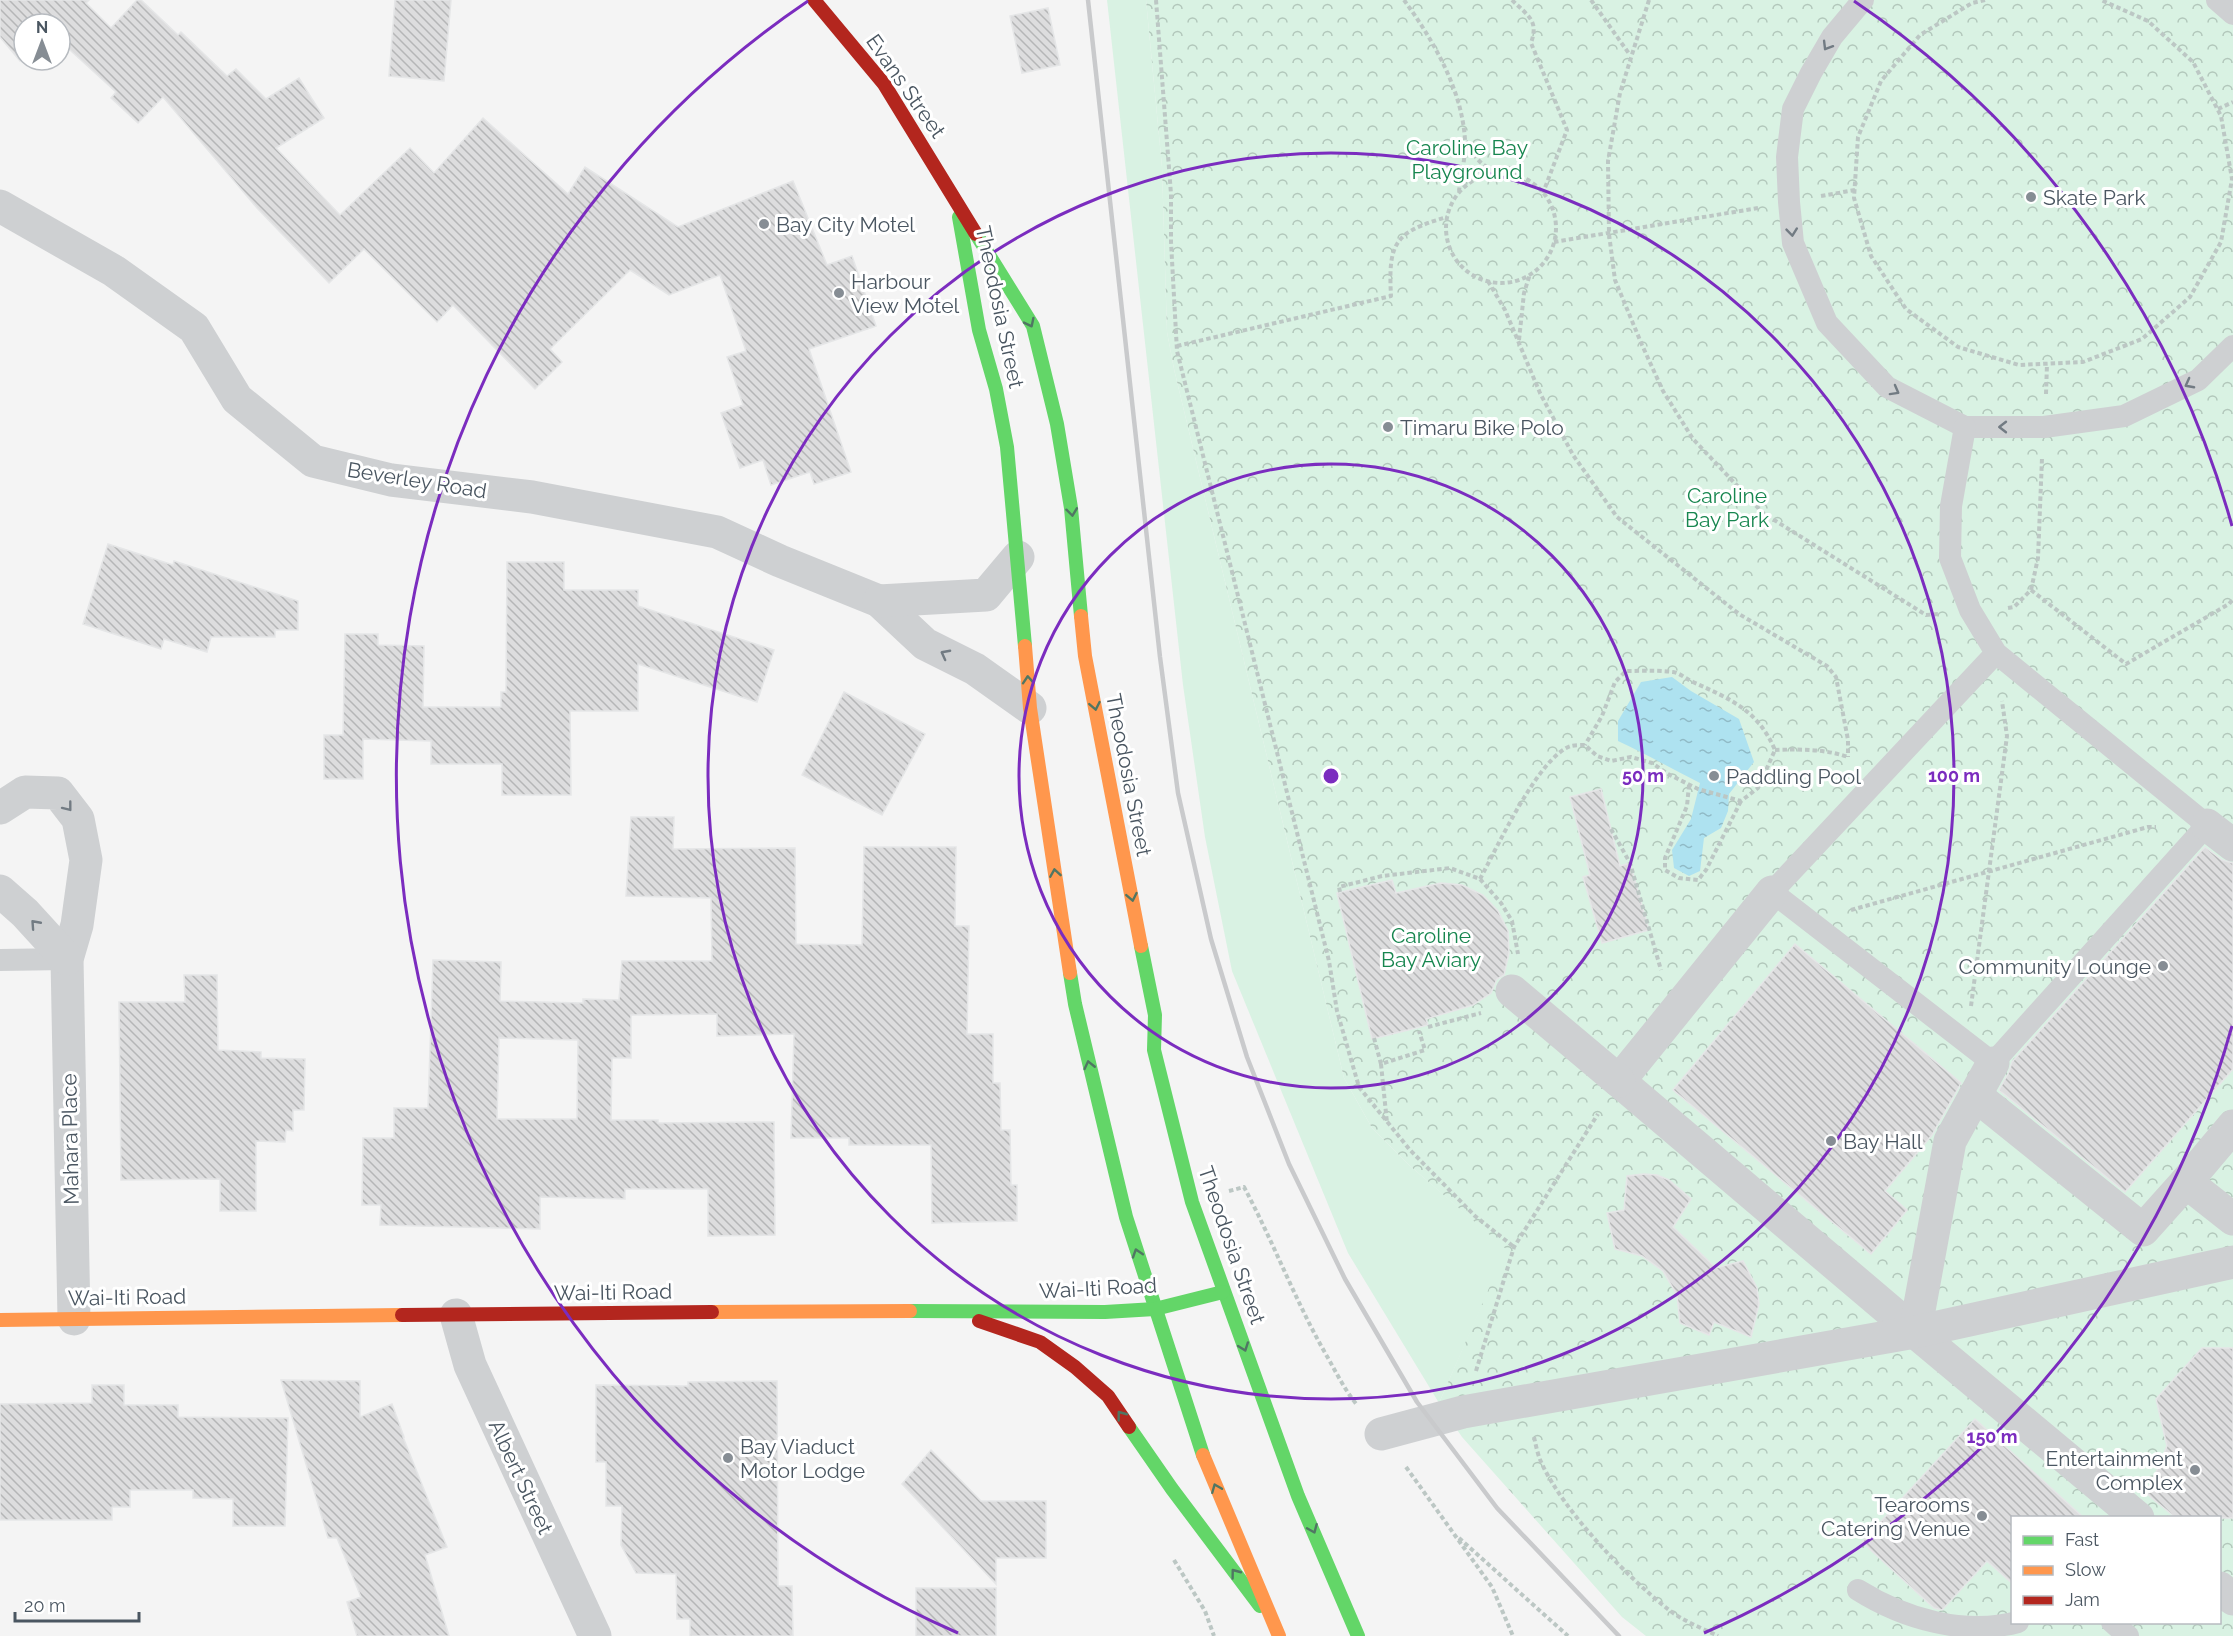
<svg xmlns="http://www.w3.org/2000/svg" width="2233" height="1636" font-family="Raleway,sans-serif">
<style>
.green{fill:#d9f2e3}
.forest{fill:url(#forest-crowns);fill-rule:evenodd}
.water{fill:url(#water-ripples)}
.building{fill:url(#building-back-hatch);stroke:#e5e6e7;stroke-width:1.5;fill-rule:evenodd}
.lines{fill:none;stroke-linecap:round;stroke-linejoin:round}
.path{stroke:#bcc7c4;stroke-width:4;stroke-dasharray:4.5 3;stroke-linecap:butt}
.lane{stroke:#ced0d2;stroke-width:22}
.street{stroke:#ced0d2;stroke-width:33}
.fast{stroke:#63d668;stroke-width:14}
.slow{stroke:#ff974d;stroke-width:14}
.jam{stroke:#b3261e;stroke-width:14}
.rail{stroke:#c9cacc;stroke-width:4.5}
.oneway{stroke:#727b83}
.oneway2{stroke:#507663}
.ring{fill:none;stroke:#7b2cbf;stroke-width:3}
.poi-dot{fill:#868d94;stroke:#fff;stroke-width:2}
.labels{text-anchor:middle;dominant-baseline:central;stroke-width:6;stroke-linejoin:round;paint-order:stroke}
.street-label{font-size:21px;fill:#4a5661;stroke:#fff}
.park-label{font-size:21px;fill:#17864f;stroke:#fff}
.poi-label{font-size:21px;fill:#4a5661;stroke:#fff;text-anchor:start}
.centre{fill:#7b2cbf;stroke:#fff;stroke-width:3}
.ring-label{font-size:18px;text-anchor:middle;font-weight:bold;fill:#7b2cbf;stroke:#fff;stroke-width:6;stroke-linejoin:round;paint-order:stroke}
</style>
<defs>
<pattern id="forest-crowns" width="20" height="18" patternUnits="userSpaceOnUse" patternTransform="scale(1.5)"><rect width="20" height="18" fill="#d9f2e3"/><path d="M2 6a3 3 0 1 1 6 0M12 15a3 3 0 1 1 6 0" fill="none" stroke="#b2c7bb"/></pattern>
<pattern id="water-ripples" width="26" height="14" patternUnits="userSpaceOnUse" patternTransform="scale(1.5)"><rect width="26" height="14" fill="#aee2f0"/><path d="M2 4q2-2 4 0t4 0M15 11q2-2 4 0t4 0" fill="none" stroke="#90bac6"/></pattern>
<pattern id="building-back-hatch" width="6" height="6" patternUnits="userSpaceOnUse" patternTransform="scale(1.5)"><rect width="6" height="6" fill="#ddddde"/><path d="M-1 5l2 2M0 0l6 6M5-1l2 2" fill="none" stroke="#b5b6b7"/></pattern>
</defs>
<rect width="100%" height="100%" fill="#f4f4f4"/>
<polygon class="green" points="1107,0 1146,0 1162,167 1167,332 1174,369 1344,1078 1372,1128 1409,1165 1507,1249 1439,1403 1348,1253 1232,971 1205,837 1183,685"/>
<path class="forest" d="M1146,0H2233V1636H1646L1622,1617L1462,1437L1439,1403L1506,1249L1409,1165L1372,1128L1344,1078L1174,369L1167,332L1162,167ZM2012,1518H2220V1622H2012Z"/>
<path class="water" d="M1672,677L1691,691L1739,719L1754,762L1729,794L1728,811L1721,828L1704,838L1700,871L1689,876L1674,868L1672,850L1691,819L1700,783C1672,769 1646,754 1618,741V721L1641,682Z"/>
<g class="building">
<polygon points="0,0 89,0 86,3 111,28 137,0 141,0 178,35 181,32 227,76 236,69 266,99 299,78 324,118 276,148 340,215 410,148 434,173 483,118 568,194 585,167 678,227 793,181 827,265 852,256 876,326 809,349 851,472 814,484 810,472 771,485 763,460 740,468 721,413 743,405 727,357 746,351 720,275 669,295 630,270 550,349 562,362 535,389 453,305 437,322 364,249 329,283 257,208 163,97 138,123 111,98 116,92 60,41 60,24 24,24 24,58 20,61 0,37"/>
<polygon points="395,0 451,0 444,81 389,76"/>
<polygon points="1048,8 1060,65 1022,73 1010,16"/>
<polygon points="108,544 173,565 174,561 298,601 298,630 275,630 275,637 211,637 207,652 164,639 161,649 83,624"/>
<polygon points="507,562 564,562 564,590 638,590 638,606 774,650 757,702 638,664 638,711 570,711 571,795 502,795 502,764 431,764 431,741 363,739 363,779 324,779 324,735 343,735 345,634 378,634 378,645 424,646 423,707 501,707 501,692 506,692"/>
<polygon points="844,692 925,734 882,815 802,775"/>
<polygon points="1601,789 1620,866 1630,863 1649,930 1602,943 1583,877 1590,875 1570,797"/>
<path d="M631,817H674L673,849L795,848L796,944L862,945L864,847H956L955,926H969L967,1034H993V1083H1000L1001,1130H1010L1011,1185H1017V1221L932,1223L931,1145H849V1138H791L794,1034L717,1036V1014L631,1015V1058H612L611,1120H658V1123L774,1122L775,1235L708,1236V1189H625V1199L540,1197V1229L380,1225L381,1205H362L363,1138H394V1108H428L433,960L501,962L500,1001L583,1003V999L619,1000L622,961H712L711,898L626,896ZM499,1038L578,1040L577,1119H497Z"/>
<polygon points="2205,847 2222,860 2233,863 2233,1069 2125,1192 1999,1090 2009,1072 2012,1062"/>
<polygon points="1392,880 1396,893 1441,883 1462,885 1483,895 1498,911 1508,931 1509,953 1504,975 1497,979 1491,993 1473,1005 1426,1019 1428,1025 1372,1039 1337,893"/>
<polygon points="1795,944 1961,1083 1932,1135 1885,1191 1907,1210 1871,1254 1673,1090"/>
<polygon points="184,975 217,975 218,1050 261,1052 261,1058 305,1059 304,1110 293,1110 293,1131 286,1130 285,1142 256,1141 256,1211 220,1211 220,1179 121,1180 119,1002 185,1002"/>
<polygon points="1644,1174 1657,1175 1669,1180 1691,1199 1673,1227 1716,1268 1743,1261 1757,1288 1759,1304 1751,1337 1714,1322 1709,1335 1680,1323 1677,1295 1663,1271 1642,1256 1615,1249 1607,1213 1624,1210 1627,1176"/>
<polygon points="2202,1348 2233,1348 2233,1518 2176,1518 2147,1494 2167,1446 2156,1399"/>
<polygon points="281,1380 360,1381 360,1417 392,1404 404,1437 403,1437 447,1547 425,1555 449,1636 357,1636 347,1602 361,1597 337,1538 328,1538"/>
<polygon points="777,1381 778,1586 792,1586 793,1636 690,1636 690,1619 677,1619 676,1574 636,1573 621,1545 622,1506 606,1506 606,1462 596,1462 596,1385 688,1386 688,1382"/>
<polygon points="92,1385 124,1385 124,1405 178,1405 178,1417 288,1418 285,1526 233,1526 233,1499 193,1498 193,1490 130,1490 130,1507 112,1507 112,1520 0,1520 0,1404 92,1403"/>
<polygon points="1975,1419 2084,1518 2013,1518 2013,1584 1987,1561 1942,1610 1934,1608 1862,1542"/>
<polygon points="931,1450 981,1501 1046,1501 1046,1558 996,1558 996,1584 902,1484"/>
<rect x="916" y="1588" width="80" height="48"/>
</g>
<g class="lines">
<g class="path">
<polyline points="1156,0 1171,194 1171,242 1177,351 1329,961 1337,1011 1359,1087 1410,1150 1475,1216 1514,1247"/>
<path d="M1404,0C1433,40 1462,89 1465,140C1466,156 1461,175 1459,191"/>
<path d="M1512,0C1528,16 1539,20 1531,43L1567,130L1543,193"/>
<polyline points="1591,0 1630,55"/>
<polyline points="1649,0 1620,93 1608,161 1609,234 1615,280 1642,345 1663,391 1693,439 1763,513 1926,615 1938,614"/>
<polyline points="1985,0 1972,3 1920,35 1881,81 1858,137 1854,198 1871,256 1906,309 1958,347 2019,365 2083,362 2142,339 2190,297 2221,242 2232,179 2221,116 2193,62 2148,21 2101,0"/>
<polyline points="2218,109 2233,102"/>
<path d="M1466,141C1473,156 1481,165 1496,173"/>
<circle cx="1501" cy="228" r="55"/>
<polyline points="1821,196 1855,190"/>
<polyline points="1554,242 1758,208"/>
<polyline points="1488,281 1505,310 1540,393 1573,455 1617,517 1739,614 1827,666 1836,677 1848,740 1848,757"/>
<polyline points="1519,340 1524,293 1530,274"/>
<path d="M1177,346L1391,296C1388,242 1395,232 1447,217"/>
<polyline points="2046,394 2047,364"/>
<polyline points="2031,590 2126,664 2229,604 2233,599"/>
<polyline points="2008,608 2014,607 2031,590 2038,558 2042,458"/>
<path d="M1775,750C1800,749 1825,749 1848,757"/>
<polyline points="1689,785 1687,806 1665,858 1665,870 1679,878 1698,880 1706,870 1741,801"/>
<polyline points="1611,829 1630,863 1661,970"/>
<path d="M1480,879C1497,848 1539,756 1571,746C1575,745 1581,745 1585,745L1597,756L1611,761L1631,757L1652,763L1668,774L1698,789L1741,801L1758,788L1775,750C1758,710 1730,699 1693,682C1686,679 1680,673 1673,672C1657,670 1641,671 1626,671L1615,682L1602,716L1585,745"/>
<polyline points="1340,892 1339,887 1382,876 1450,868 1480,879 1501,903 1512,921 1518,954"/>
<polyline points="1851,910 2148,827 2156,827"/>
<polyline points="1971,1006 2007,736 2002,701"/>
<polyline points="1428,1027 1481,1013"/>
<polyline points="1374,1038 1381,1064 1425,1050 1419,1031"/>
<polyline points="1381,1064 1387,1123"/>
<path d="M1229,1191L1244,1187C1274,1243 1296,1303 1328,1358C1337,1374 1345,1390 1357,1405"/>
<polyline points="1476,1371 1514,1247 1598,1114"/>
<path d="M1534,1437C1536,1446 1538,1456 1542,1464C1565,1513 1627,1577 1669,1610C1683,1621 1702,1628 1718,1636"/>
<polyline points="1406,1467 1492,1587 1513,1636"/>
<polyline points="1459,1538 1568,1636"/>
<polyline points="1174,1560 1205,1611 1214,1636"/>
</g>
<g class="lane">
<polyline points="1863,0 1832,37 1811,73 1793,109 1787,157 1789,202 1793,243 1827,323 1887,387 1965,427 2044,427 2124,416 2198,380 2233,346"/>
<polyline points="2217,0 2233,14"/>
<polyline points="1965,427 1951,506 1950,558 1970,610 1996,653 2207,825 1993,1063 1772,892 1996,653"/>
<polyline points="0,960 67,959"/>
<path d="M1858,1590C1904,1619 1965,1636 2018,1622"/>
<polyline points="2112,1622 2128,1636"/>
</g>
<g class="street">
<polyline points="0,206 114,271 194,328 237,399 313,461 391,480 532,497 717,532 780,561 879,601 925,644 975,669 1030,708"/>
<polyline points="879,601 986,595 1018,557"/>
<polyline points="0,808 25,792 58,793 78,819 86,860 77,925 67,959 74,1319"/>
<polyline points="2207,825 2233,845"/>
<polyline points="0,891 25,913 67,959"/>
<polyline points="1772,892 1619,1081 1915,1332 2138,1518"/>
<polyline points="1512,991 1619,1081"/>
<polyline points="1975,1095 2143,1230 2186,1182"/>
<polyline points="2233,1126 2186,1182 2233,1219"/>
<polyline points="456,1315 470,1365 595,1636"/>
<polyline points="1915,1332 1950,1141 1993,1063"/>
<polyline points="1381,1434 1463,1412 1915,1332 2233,1262"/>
<polyline points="2220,1588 2233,1599"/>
</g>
<g class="fast">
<polyline points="959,217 979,330 996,389 1007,447 1025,646"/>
<polyline points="976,234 1033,326 1057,424 1071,508 1081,616"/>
<polyline points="1141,946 1155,1015 1154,1050 1192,1202 1298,1496 1358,1636"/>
<polyline points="1070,973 1075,1004 1126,1217 1203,1455"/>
<polyline points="910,1311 1105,1312 1155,1309 1223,1292"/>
<polyline points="1129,1427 1172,1489 1260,1606"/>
</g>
<g class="slow">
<polyline points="1081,616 1085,656 1141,946"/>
<polyline points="1025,646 1030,708 1070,973"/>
<polyline points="712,1312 910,1311"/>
<polyline points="0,1320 402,1315"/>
<polyline points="1203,1455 1279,1636"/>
</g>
<g class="jam">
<polyline points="814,0 884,84 976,234"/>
<polyline points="402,1315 712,1312"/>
<polyline points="979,1321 1040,1342 1075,1367 1108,1396 1129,1427"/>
</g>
<polyline class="rail" points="1088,0 1160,657 1178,793 1211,939 1247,1057 1289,1164 1345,1279 1417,1402 1497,1508 1619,1636"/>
</g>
<defs><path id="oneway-chevron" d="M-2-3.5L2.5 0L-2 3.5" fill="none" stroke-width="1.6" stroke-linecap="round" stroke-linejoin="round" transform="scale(1.5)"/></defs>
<g class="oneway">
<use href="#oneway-chevron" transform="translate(1827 46) rotate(121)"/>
<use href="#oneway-chevron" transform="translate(1792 232) rotate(84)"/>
<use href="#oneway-chevron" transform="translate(2189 384) rotate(152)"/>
<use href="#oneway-chevron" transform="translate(1895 391) rotate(29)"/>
<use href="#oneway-chevron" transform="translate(2003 427) rotate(180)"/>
<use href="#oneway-chevron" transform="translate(945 654) rotate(-152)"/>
<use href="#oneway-chevron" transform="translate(68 807) rotate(52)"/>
<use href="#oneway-chevron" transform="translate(35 924) rotate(-132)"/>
</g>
<g class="oneway2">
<use href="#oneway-chevron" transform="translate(1030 323) rotate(64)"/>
<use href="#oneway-chevron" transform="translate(1072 512) rotate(83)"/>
<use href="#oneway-chevron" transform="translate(1028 680) rotate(-94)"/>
<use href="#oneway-chevron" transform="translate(1095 706) rotate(79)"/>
<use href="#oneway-chevron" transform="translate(1055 873) rotate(-99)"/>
<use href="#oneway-chevron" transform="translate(1132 897) rotate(79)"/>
<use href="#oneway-chevron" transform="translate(1089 1065) rotate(-103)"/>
<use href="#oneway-chevron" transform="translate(1137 1253) rotate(-108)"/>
<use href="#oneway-chevron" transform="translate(1244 1347) rotate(70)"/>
<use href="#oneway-chevron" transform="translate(1121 1415) rotate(-127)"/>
<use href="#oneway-chevron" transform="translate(1216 1488) rotate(-112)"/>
<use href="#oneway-chevron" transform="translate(1313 1529) rotate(67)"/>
<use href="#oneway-chevron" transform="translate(1235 1573) rotate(-127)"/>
</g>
<g class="ring">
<circle cx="1331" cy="776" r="312"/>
<circle cx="1331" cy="776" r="623"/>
<path d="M2232 1026A935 935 0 0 1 1704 1633M958 1633A935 935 0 0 1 808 1M1854 1A935 935 0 0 1 2232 526"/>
</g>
<g class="poi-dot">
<circle cx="2031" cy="197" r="6"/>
<circle cx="764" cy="224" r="6"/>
<circle cx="839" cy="293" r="6"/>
<circle cx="1388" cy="427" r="6"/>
<circle cx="1714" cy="776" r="6"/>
<circle cx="2163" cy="966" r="6"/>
<circle cx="1831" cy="1141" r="6"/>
<circle cx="728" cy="1458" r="6"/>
<circle cx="2195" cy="1470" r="6"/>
<circle cx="1982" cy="1516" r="6"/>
</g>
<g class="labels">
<g class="street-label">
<text transform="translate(906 86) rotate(55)">Evans Street</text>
<text transform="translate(1000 307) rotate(78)">Theodosia Street</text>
<text transform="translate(417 480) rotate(9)">Beverley Road</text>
<text transform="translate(1129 775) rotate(79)">Theodosia Street</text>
<text transform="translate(70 1139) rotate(-91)">Mahara Place</text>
<text transform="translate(1232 1245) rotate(71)">Theodosia Street</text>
<text transform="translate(1098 1288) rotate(-3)">Wai-Iti Road</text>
<text transform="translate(613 1292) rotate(-1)">Wai-Iti Road</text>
<text transform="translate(127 1297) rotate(-1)">Wai-Iti Road</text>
<text transform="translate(521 1477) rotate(65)">Albert Street</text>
</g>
<g class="park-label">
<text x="1467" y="147">Caroline Bay<tspan x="1467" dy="24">Playground</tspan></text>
<text x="1727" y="495">Caroline<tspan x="1727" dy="24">Bay Park</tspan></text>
<text x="1431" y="935">Caroline<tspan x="1431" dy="24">Bay Aviary</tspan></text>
</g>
<g class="poi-label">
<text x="2043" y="197">Skate Park</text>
<text x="776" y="224">Bay City Motel</text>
<text x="851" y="281">Harbour<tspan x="851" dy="24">View Motel</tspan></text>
<text x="1400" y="427">Timaru Bike Polo</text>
<text x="1726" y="776">Paddling Pool</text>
<text x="2151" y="966" text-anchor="end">Community Lounge</text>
<text x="1843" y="1141">Bay Hall</text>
<text x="740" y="1446">Bay Viaduct<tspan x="740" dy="24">Motor Lodge</tspan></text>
<text x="2183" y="1458" text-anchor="end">Entertainment<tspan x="2183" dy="24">Complex</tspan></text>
<text x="1970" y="1504" text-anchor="end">Tearooms<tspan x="1970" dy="24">Catering Venue</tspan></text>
</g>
</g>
<circle cx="1331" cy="776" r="9" class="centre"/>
<g class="ring-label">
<text x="1643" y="782">50 m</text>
<text x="1954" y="782">100 m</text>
<text x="1992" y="1443">150 m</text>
</g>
<rect x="2011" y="1516" width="210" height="108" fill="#ffffff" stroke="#b7bbc0" stroke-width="1.5"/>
<rect x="2023" y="1536" width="30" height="9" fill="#63d668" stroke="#b7bbc0" stroke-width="1.5"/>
<text x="2065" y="1546" font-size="18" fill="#4a5661">Fast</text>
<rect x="2023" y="1566" width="30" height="9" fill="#ff974d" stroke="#b7bbc0" stroke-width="1.5"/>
<text x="2065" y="1576" font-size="18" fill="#4a5661">Slow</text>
<rect x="2023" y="1596" width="30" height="9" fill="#b3261e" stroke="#b7bbc0" stroke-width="1.5"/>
<text x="2065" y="1606" font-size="18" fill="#4a5661">Jam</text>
<g transform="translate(42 42)"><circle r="28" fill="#ffffff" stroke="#b7bbc0" stroke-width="1.5"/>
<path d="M0-4.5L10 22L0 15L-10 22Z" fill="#868d94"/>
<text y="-9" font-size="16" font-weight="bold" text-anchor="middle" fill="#4a5661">N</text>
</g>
<path d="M15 1612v9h124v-9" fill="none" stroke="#4a5661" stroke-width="3"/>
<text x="24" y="1612" font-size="18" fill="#4a5661" stroke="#ffffff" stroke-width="4.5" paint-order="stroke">20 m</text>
</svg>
